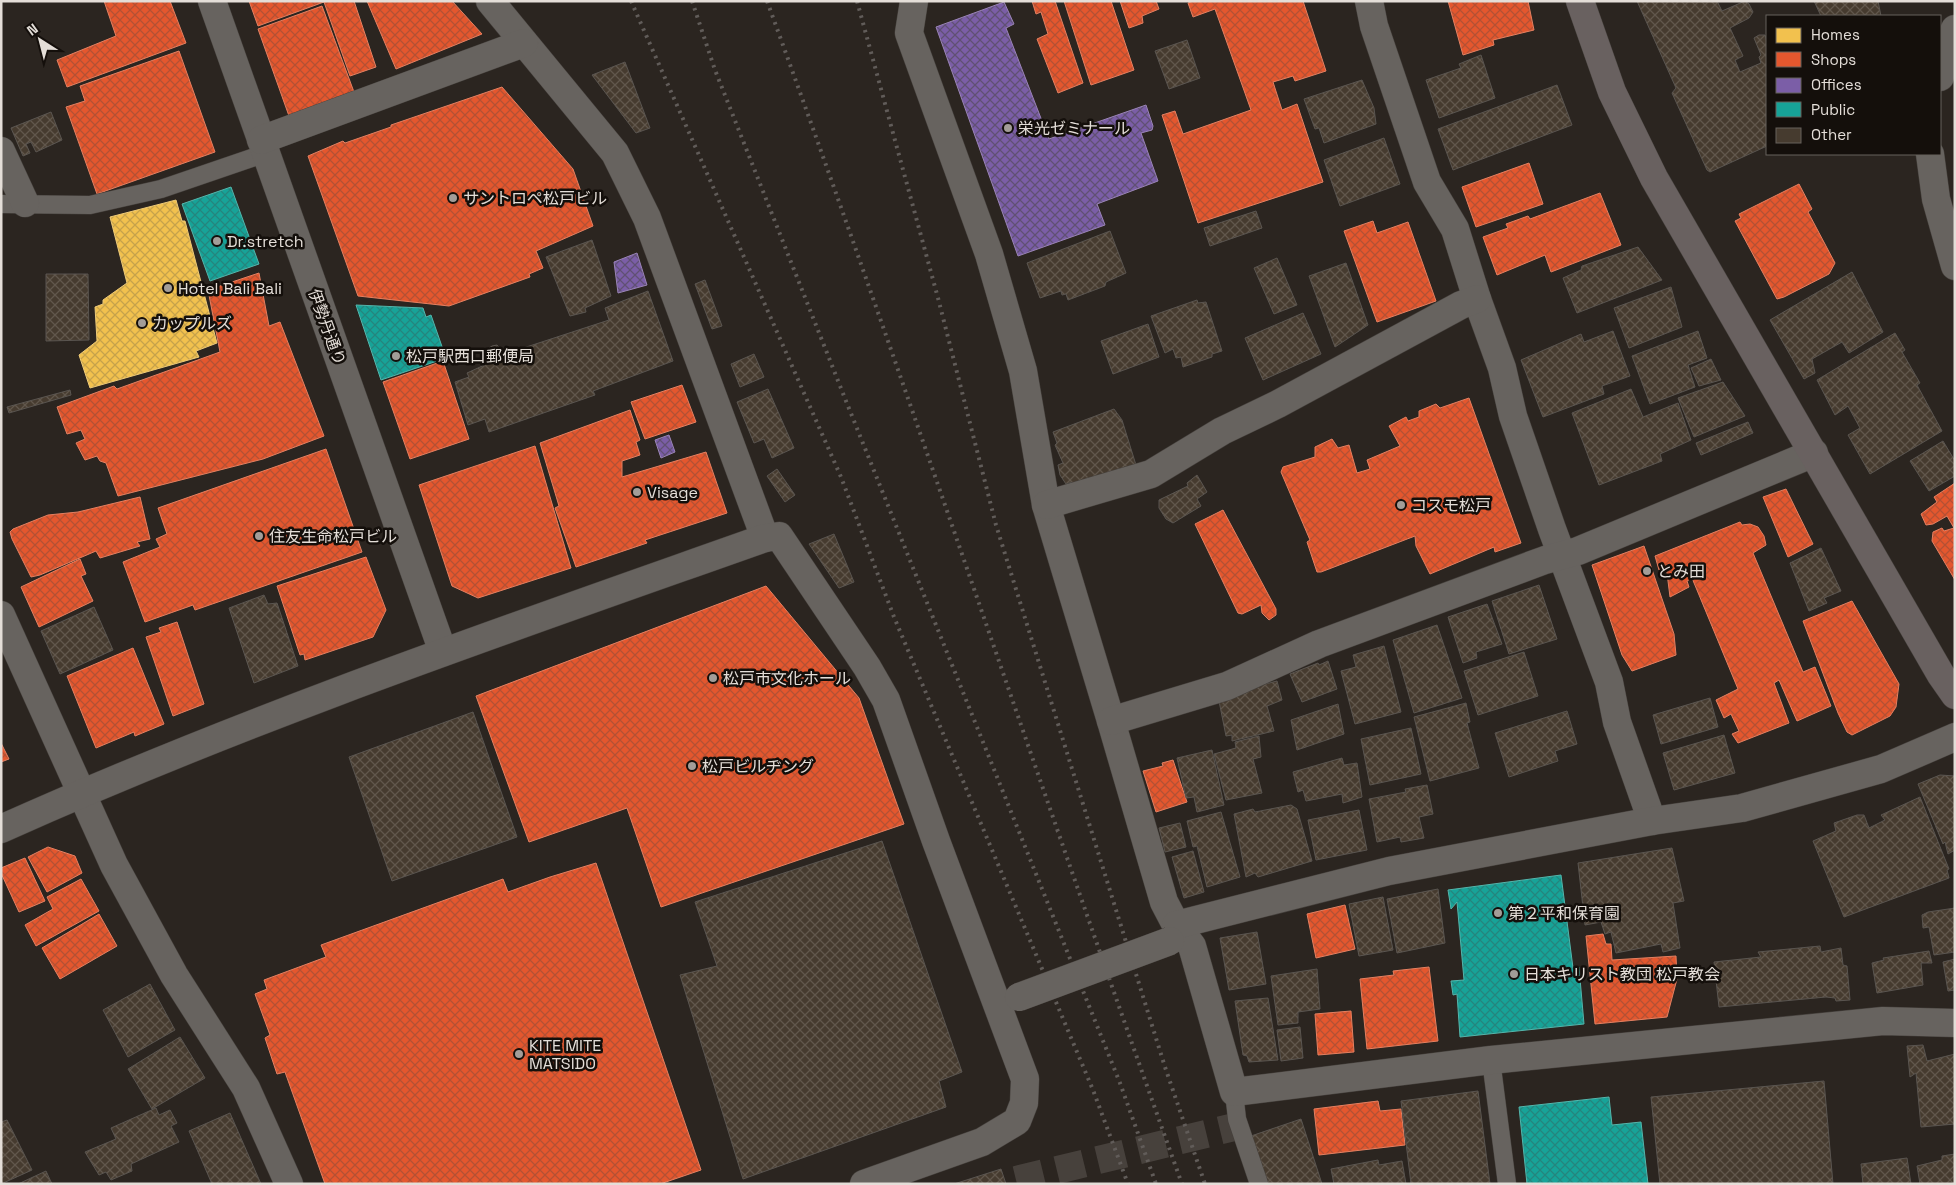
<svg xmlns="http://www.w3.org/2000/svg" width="1956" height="1185" font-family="'Space Grotesk','Noto Sans JP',sans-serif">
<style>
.homes{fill:url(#homes-cross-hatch);stroke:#eeca77}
.shops{fill:url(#shops-cross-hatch);stroke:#e48061}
.offices{fill:url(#offices-cross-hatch);stroke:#9a84b6}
.public{fill:url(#public-cross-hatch);stroke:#54b5ab}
.building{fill:url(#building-cross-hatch);stroke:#5a5550}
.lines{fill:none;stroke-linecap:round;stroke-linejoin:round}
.street-tunnel{stroke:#47413c;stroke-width:28;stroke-dasharray:28 14;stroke-linecap:butt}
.lane-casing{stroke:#45403c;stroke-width:19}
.street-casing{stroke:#45403c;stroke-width:29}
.secondary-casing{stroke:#45403c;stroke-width:29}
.lane{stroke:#67635f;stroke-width:18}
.street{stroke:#67635f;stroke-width:28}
.secondary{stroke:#696160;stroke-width:28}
.rail{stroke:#615c59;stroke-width:4;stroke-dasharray:2.5 5;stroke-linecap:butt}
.street-bridge-casing{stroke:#45403c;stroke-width:29;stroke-linecap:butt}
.street-bridge{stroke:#67635f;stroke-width:28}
.poi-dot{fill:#a39d98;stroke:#140f0b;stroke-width:2}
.labels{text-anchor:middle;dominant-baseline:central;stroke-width:5;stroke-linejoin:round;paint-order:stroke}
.poi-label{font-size:16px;fill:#e4ded8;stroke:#140f0b;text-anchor:start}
.street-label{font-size:16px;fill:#e4ded8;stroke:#140f0b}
</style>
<defs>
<pattern id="homes-cross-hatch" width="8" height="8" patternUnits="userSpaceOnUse" patternTransform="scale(1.25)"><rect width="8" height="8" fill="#f2c14e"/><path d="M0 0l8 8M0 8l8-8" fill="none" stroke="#c6a24b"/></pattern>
<pattern id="shops-cross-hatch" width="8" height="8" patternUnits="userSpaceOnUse" patternTransform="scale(1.25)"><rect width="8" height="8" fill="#e4572e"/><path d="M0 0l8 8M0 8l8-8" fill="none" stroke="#b45134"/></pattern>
<pattern id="offices-cross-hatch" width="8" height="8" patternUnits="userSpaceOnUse" patternTransform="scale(1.25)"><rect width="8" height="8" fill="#7b5ea7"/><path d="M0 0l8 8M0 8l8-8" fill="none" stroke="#605074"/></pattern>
<pattern id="public-cross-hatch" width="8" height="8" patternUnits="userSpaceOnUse" patternTransform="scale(1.25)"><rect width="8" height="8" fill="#17a398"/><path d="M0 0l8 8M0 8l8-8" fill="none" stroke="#24867e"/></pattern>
<pattern id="building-cross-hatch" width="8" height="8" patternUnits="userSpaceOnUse" patternTransform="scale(1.25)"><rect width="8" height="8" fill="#463b2f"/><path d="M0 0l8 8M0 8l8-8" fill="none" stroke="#61574c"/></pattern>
</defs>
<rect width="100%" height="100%" fill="#2b2520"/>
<polygon class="homes" points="176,200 182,221 185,221 217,343 196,351 199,357 90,388 79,355 97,341 95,307 103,304 103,300 127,283 110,217"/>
<g class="shops">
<polygon points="104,1 170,1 186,43 67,87 57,60 116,36"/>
<polygon points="249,1 354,1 376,67 350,76 324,2 258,26"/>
<polygon points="367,1 452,1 482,34 396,69"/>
<polygon points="1032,1 1055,1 1083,83 1058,93 1037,39 1048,34 1041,12 1036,14"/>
<polygon points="1064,1 1111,1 1134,70 1091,85"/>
<polygon points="1120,1 1156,1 1159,9 1142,16 1143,23 1129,28"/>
<polygon points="1193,1 1303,1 1326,71 1295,81 1293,76 1273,82 1282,110 1297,104 1323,182 1198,223 1162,115 1175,111 1183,134 1251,110 1215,9 1193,17 1188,3"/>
<polygon points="1448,1 1528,1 1534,30 1493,40 1494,45 1463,55"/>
<polygon points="322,6 354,92 289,116 258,29"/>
<polygon points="179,51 215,152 97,194 66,107 85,101 80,86"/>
<polygon points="502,87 573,169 593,226 536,251 543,268 529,274 530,277 449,306 358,296 308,156 343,141 345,143 391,127 391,125"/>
<polygon points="1529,163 1543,204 1476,227 1462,187"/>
<polygon points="1799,184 1812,209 1808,212 1835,263 1829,274 1784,297 1777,299 1735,221 1741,218 1739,214"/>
<polygon points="1600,193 1621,245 1551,272 1545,255 1497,275 1483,237 1508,228 1506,224 1528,216 1530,219"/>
<polygon points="1373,221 1377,233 1408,222 1436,301 1377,322 1344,231"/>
<polygon points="259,273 269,326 280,322 324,436 263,459 118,496 106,463 100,461 97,456 85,460 76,443 85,439 81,430 67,434 57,407 114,386 117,389 220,352 208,290"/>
<polygon points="443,361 469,439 410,459 383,382"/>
<polygon points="682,385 696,422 645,439 631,402"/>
<polygon points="1469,398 1521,543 1495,552 1494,547 1430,574 1416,546 1415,536 1321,572 1317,572 1307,542 1310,540 1281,472 1283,467 1315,457 1315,447 1332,439 1338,448 1349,445 1357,473 1370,469 1367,460 1400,446 1389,426 1406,417 1408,421 1419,417 1419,411 1436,404 1440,408"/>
<polygon points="630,410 640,440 636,442 640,455 622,461 622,477 706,452 727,513 645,540 647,543 576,567 555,508 559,506 540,443"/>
<polygon points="535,446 571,568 478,598 452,586 419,485"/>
<polygon points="326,449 362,552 195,610 193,605 145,622 123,562 160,547 156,539 167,534 158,508"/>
<polygon points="1955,483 1955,580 1932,541 1933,532 1942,528 1944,531 1954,528 1947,516 1933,524 1926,525 1921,514 1937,502 1934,497"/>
<polygon points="1786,489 1813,544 1788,557 1763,497"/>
<polygon points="140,497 150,539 137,542 140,546 100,558 96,551 40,575 31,577 12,539 10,532 13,529 48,515 78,512"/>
<polygon points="1223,510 1276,609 1276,615 1269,620 1262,613 1261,605 1242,614 1238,613 1195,524"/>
<polygon points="1740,522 1742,525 1750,524 1758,527 1764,536 1766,545 1753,553 1803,672 1815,667 1831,706 1797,721 1779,680 1774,683 1789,723 1738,743 1732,734 1739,731 1731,714 1724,718 1716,700 1738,689 1692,578 1687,581 1689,587 1670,597 1666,565 1659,570 1655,556"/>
<polygon points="1644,546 1674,634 1676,655 1632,671 1622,655 1592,565"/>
<polygon points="366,557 386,610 373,637 305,660 304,654 300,655 277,586"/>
<polygon points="80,559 86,574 81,576 93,601 39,627 21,587"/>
<polygon points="766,586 859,698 904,824 661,907 627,808 529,842 476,696"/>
<polygon points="1852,601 1899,684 1896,707 1890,716 1852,735 1847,732 1838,713 1803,621"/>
<polygon points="177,622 204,704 173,716 146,637 161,632 159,628"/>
<polygon points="133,648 164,724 135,736 134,732 96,748 67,676"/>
<polygon points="1,743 9,759 1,762"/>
<polygon points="1173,760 1187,802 1156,812 1143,771 1163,766 1162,763"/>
<polygon points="48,847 75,856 82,873 47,892 28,857"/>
<polygon points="25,858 45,901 19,912 1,873 1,868"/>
<polygon points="596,863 701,1170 660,1184 325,1184 285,1072 277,1074 265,1038 270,1035 255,994 267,989 264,980 326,957 321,945 503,879 508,892 550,877"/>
<polygon points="81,879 99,911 36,946 25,925 53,909 47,897"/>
<polygon points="1345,905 1355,949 1316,958 1307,914"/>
<polygon points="99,914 117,946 60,979 42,948"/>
<polygon points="1603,934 1606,944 1611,944 1612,960 1676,956 1677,979 1667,1017 1595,1024 1586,936"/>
<polygon points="1429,967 1438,1041 1367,1049 1360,979 1394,975 1393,971"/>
<polygon points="1351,1011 1354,1052 1318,1055 1315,1014"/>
<polygon points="1378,1101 1380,1111 1401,1109 1405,1145 1319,1155 1314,1109"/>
</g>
<g class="offices">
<polygon points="1004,2 1014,24 1006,28 1049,139 1146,105 1153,126 1152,130 1141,133 1158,181 1097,204 1105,225 1018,256 936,27"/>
<polygon points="637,253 647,285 618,293 614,262"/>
<polygon points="669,435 675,452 661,458 655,440"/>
</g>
<g class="public">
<polygon points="231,187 259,264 210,281 182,204"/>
<polygon points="356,305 423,308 426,317 431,315 446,358 381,380"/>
<polygon points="1561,875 1573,968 1579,967 1584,1024 1460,1037 1457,994 1453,995 1451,981 1464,980 1457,902 1451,909 1448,890"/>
<polygon points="1609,1097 1612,1125 1641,1122 1648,1184 1527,1184 1519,1107"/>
</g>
<g class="building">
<polygon points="1717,1 1722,11 1745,1 1749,4 1753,12 1749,18 1730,28 1743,56 1735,60 1740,72 1761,63 1759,57 1761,55 1754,38 1759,35 1765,35 1767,42 1767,146 1710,172 1707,170 1672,93 1676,88 1637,1"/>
<polygon points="1814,1 1878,1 1881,16 1821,16"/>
<polygon points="1187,40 1200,78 1169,89 1155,51"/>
<polygon points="1481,55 1495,98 1439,118 1426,80 1461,68 1459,64"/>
<polygon points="625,62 650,128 636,133 592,75"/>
<polygon points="1362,80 1374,108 1376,124 1324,143 1319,128 1315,129 1304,99"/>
<polygon points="1557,85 1572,125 1453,170 1438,129"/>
<polygon points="51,112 62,140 36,152 31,142 26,144 30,153 23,156 11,128"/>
<polygon points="1384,138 1400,184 1340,206 1324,160"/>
<polygon points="1256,211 1262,228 1210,246 1204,228"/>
<polygon points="1110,231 1126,273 1106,282 1105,286 1068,300 1066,294 1062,295 1061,291 1040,298 1027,263"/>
<polygon points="592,240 611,296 585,308 586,312 570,316 546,257"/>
<polygon points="1638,247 1662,280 1577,313 1563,278 1581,270 1582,266"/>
<polygon points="1277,258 1297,305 1274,314 1254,268"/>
<polygon points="1346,263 1368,325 1335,347 1309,276"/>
<polygon points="1852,272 1883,332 1849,353 1842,342 1812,359 1815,373 1804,379 1770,320"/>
<polygon points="46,274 88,274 89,340 46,341"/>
<polygon points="705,280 722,326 712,329 695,284"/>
<polygon points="1671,287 1682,327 1629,348 1614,308"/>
<polygon points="648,291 673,361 593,391 595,395 489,432 485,419 468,425 455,382 469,377 467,373 491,362 486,353 488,349 492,346 497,345 505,354 609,320 605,308"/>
<polygon points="1197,300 1198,303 1206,302 1222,351 1212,354 1212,357 1183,367 1181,357 1176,358 1173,349 1165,353 1151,316"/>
<polygon points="1303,313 1321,354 1263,380 1245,338"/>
<polygon points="1148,324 1159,357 1113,374 1101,341"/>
<polygon points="1613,331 1630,376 1602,386 1604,394 1543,417 1521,360 1581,334 1584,342"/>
<polygon points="1698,331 1707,358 1688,365 1695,387 1650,404 1632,356"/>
<polygon points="1895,333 1905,350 1902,352 1920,383 1917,385 1942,431 1870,474 1848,435 1860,428 1848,406 1835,415 1817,380"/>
<polygon points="754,354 764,377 740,387 731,364"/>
<polygon points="1711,359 1721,380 1699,386 1691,368"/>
<polygon points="1723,382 1745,416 1694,437 1678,398"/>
<polygon points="768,389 794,448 772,458 764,439 754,443 737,402"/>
<polygon points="1631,389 1643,417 1678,403 1691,440 1660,454 1662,461 1599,485 1572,413"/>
<polygon points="70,390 71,395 9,413 7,407"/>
<polygon points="1114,409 1122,420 1136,465 1075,487 1072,482 1066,484 1060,475 1058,465 1063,463 1055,445 1057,443 1053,432"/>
<polygon points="1748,422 1753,433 1701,455 1696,443"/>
<polygon points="1943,441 1955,461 1955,476 1929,491 1910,461"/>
<polygon points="777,469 795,495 785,502 767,476"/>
<polygon points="1197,475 1207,492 1197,499 1201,506 1173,523 1166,519 1159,508 1159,500 1188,486 1187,483"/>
<polygon points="834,534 854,582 839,588 809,544"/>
<polygon points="1821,548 1841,591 1824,598 1827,603 1809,611 1790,563"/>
<polygon points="1539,585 1557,639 1509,654 1492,601"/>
<polygon points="264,595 268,604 277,603 298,666 254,683 229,608"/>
<polygon points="1487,604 1502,644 1476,652 1477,658 1463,663 1448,617"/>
<polygon points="94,607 113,650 60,674 41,631"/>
<polygon points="1437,625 1462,698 1414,713 1393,640"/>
<polygon points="1384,646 1401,712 1355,724 1341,671 1356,667 1353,655"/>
<polygon points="1524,652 1538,696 1478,715 1464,671"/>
<polygon points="1328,661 1337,689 1302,702 1290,674 1318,663 1319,665"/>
<polygon points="1277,681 1282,700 1267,706 1274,731 1232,741 1232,735 1226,736 1219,701 1231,693"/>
<polygon points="1710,698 1718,727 1661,744 1653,715"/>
<polygon points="1466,703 1470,722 1467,723 1479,768 1430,781 1414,717"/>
<polygon points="1338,704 1344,734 1297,750 1291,720"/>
<polygon points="1567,711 1577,744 1555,751 1558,761 1509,777 1495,733"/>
<polygon points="473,712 517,837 392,881 349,757"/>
<polygon points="1411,728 1421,774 1370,785 1361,739"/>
<polygon points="1724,735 1735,773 1674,790 1663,753"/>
<polygon points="1259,736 1261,757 1253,759 1262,793 1226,800 1214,754 1236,748 1235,742"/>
<polygon points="1212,750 1224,805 1197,812 1194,797 1186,798 1177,758"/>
<polygon points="1342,758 1344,765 1357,763 1362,797 1343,803 1342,794 1306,801 1303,790 1298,792 1293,772"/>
<polygon points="1940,775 1955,776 1955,850 1948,854 1945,842 1943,844 1918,784"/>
<polygon points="1427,785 1433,814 1419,817 1424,838 1401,842 1400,837 1377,842 1369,799 1406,792 1405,789"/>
<polygon points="1920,797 1949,869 1947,870 1949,878 1844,917 1813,841 1836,831 1834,823 1857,815 1864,815 1869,828 1885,820 1881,815"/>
<polygon points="1291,805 1297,809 1312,861 1258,877 1255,873 1246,877 1234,814 1253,809 1255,812"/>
<polygon points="1359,810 1367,850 1316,860 1308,820"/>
<polygon points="1221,812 1240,877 1207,887 1197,846 1193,847 1187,821"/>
<polygon points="1180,823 1186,847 1165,852 1159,828"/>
<polygon points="882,841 962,1072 939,1081 946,1107 743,1179 680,975 717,966 695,902"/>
<polygon points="1672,848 1684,901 1673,903 1680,948 1663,952 1661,944 1616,953 1611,932 1605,934 1601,922 1585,925 1578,863"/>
<polygon points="1193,851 1204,892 1184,898 1172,857"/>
<polygon points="1438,889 1445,943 1397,953 1387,899"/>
<polygon points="1383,897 1393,950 1359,956 1349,904"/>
<polygon points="1955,908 1955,952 1934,955 1929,927 1923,928 1922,915 1928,912"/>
<polygon points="1257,932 1266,984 1229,990 1220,938"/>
<polygon points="1820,946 1821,952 1841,948 1843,965 1847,966 1850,1000 1836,1001 1835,998 1826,997 1719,1007 1714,962 1761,957 1758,952"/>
<polygon points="1929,951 1932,963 1921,963 1923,985 1877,993 1872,963 1884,960 1883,958"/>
<polygon points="1955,959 1955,990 1948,991 1943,962"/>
<polygon points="1317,969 1320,1009 1298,1012 1298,1023 1278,1025 1271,976"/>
<polygon points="150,984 175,1030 128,1057 103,1010"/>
<polygon points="1268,998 1278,1060 1249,1062 1247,1056 1243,1055 1235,1001"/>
<polygon points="1300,1027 1303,1058 1281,1061 1277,1030"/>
<polygon points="180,1037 205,1078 152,1109 128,1069"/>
<polygon points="1923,1045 1927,1061 1955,1054 1955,1124 1921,1127 1916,1073 1910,1077 1907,1046"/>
<polygon points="1824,1081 1833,1184 1660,1184 1651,1097"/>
<polygon points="1478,1091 1490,1184 1411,1184 1401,1101"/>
<polygon points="156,1108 159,1115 170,1110 177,1123 171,1126 179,1142 131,1164 132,1171 111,1180 106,1172 99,1175 85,1152 116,1139 111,1128"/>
<polygon points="230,1113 261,1184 212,1184 189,1131"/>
<polygon points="1301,1119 1322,1184 1267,1184 1251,1136"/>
<polygon points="7,1120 32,1170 1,1184 1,1122"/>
<polygon points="1955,1154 1955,1184 1920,1184 1917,1166 1942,1160 1942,1156"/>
<polygon points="1907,1158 1911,1184 1863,1184 1861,1164"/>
<polygon points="1378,1160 1379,1165 1402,1161 1406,1184 1334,1184 1331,1169"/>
<polygon points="1001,1169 1006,1184 954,1184"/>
<polygon points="46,1171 52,1184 18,1184"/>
</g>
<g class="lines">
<polyline class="street-tunnel" points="1016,1180 1255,1122"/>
<g class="lane-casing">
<g id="lane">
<polyline points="1,204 90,205 161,189 266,153"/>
<polyline points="1491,1060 1507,1184"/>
<polyline points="1234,1092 1237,1119 1259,1184"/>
</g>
</g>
<g class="street-casing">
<g id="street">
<polyline points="212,1 443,652"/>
<polyline points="490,1 615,153 647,218 765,538"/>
<polyline points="914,1 909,33 989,254 1023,371 1046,505 1111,721 1164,902 1176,925 1192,946 1234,1092 1491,1060 1883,1021 1955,1023"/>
<polyline points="1369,1 1374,26 1427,182 1455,229 1477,299 1502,368 1513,416 1552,529 1609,682 1617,722 1652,821"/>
<polyline points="1940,77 1947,46 1955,29"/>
<polyline points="261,140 524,43"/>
<polyline points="1,151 25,203"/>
<polyline points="1930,154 1936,199 1955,266"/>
<polyline points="1046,505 1151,474 1222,431 1278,404 1461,305 1477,299"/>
<polyline points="1,615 114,865 174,975 246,1088 289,1184"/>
<polyline points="1111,721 1227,686 1319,644 1545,560 1578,551 1814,453"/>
<path d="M1,829C250,717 508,629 765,538L779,536L867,667L886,700L936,841L1025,1079L1024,1103L1017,1121L982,1142L864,1184"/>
<polyline points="1176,925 1389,871 1652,821 1742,808 1881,769 1955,737"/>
</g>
</g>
<g class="secondary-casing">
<polyline id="secondary" points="1580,1 1612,92 1654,178 1941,675 1955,695"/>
</g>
<use href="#lane" class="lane"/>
<use href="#street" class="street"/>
<use href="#secondary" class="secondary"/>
<g class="rail">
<polyline points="631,1 841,477 894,617 1093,1090 1128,1184"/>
<polyline points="692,1 715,70 848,406 1120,1083 1156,1184"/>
<path d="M767,1C910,394 1041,791 1182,1184"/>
<polyline points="857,1 938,298 996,525 1165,1067 1205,1184"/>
</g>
<g class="street-bridge-casing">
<polyline id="street-bridge" points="1019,997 1170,941"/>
</g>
<use href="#street-bridge" class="street-bridge"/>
</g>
<g class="poi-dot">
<circle cx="1008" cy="128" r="5"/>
<circle cx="453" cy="198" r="5"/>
<circle cx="217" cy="241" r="5"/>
<circle cx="168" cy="288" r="5"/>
<circle cx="142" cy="323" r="5"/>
<circle cx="396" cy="356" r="5"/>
<circle cx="637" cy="492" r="5"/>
<circle cx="1401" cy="505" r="5"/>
<circle cx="259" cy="536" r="5"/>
<circle cx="1647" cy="571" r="5"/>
<circle cx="713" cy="678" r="5"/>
<circle cx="692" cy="766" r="5"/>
<circle cx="1498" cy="913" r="5"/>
<circle cx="1514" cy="974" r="5"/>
<circle cx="519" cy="1054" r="5"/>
</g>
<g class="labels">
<g class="poi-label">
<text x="1018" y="128">栄光ゼミナール</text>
<text x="463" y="198">サントロペ松戸ビル</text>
<text x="227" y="241">Dr.stretch</text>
<text x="178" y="288">Hotel Bali Bali</text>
<text x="152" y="323">カップルズ</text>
<text x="406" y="356">松戸駅西口郵便局</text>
<text x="647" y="492">Visage</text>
<text x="1411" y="505">コスモ松戸</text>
<text x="269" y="536">住友生命松戸ビル</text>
<text x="1657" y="571">とみ田</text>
<text x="723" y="678">松戸市文化ホール</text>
<text x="702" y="766">松戸ビルヂング</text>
<text x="1508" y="913">第２平和保育園</text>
<text x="1524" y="974">日本キリスト教団 松戸教会</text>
<text x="529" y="1045">KITE MITE<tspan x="529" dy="18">MATSIDO</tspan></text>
</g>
<g class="street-label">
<text transform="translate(327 327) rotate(70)">伊勢丹通り</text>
</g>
</g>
<rect width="1956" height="1185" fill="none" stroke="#e4ded8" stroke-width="5"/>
<rect x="1766" y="15" width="175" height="140" fill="#140f0b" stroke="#67625d"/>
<rect x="1776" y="28" width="25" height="15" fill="#f2c14e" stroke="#67625d"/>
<text x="1811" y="40" font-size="15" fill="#e4ded8">Homes</text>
<rect x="1776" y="52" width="25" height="15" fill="#e4572e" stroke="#67625d"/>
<text x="1811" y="65" font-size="15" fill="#e4ded8">Shops</text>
<rect x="1776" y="78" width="25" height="15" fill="#7b5ea7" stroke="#67625d"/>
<text x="1811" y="90" font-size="15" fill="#e4ded8">Offices</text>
<rect x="1776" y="102" width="25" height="15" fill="#17a398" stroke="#67625d"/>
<text x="1811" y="115" font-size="15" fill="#e4ded8">Public</text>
<rect x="1776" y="128" width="25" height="15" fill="#463b2f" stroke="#67625d"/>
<text x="1811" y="140" font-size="15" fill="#e4ded8">Other</text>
<g transform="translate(40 40) rotate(324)" stroke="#140f0b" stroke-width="4" paint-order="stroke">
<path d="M0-4L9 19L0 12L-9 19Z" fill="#e4ded8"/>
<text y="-8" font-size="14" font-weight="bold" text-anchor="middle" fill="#e4ded8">N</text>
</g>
</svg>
